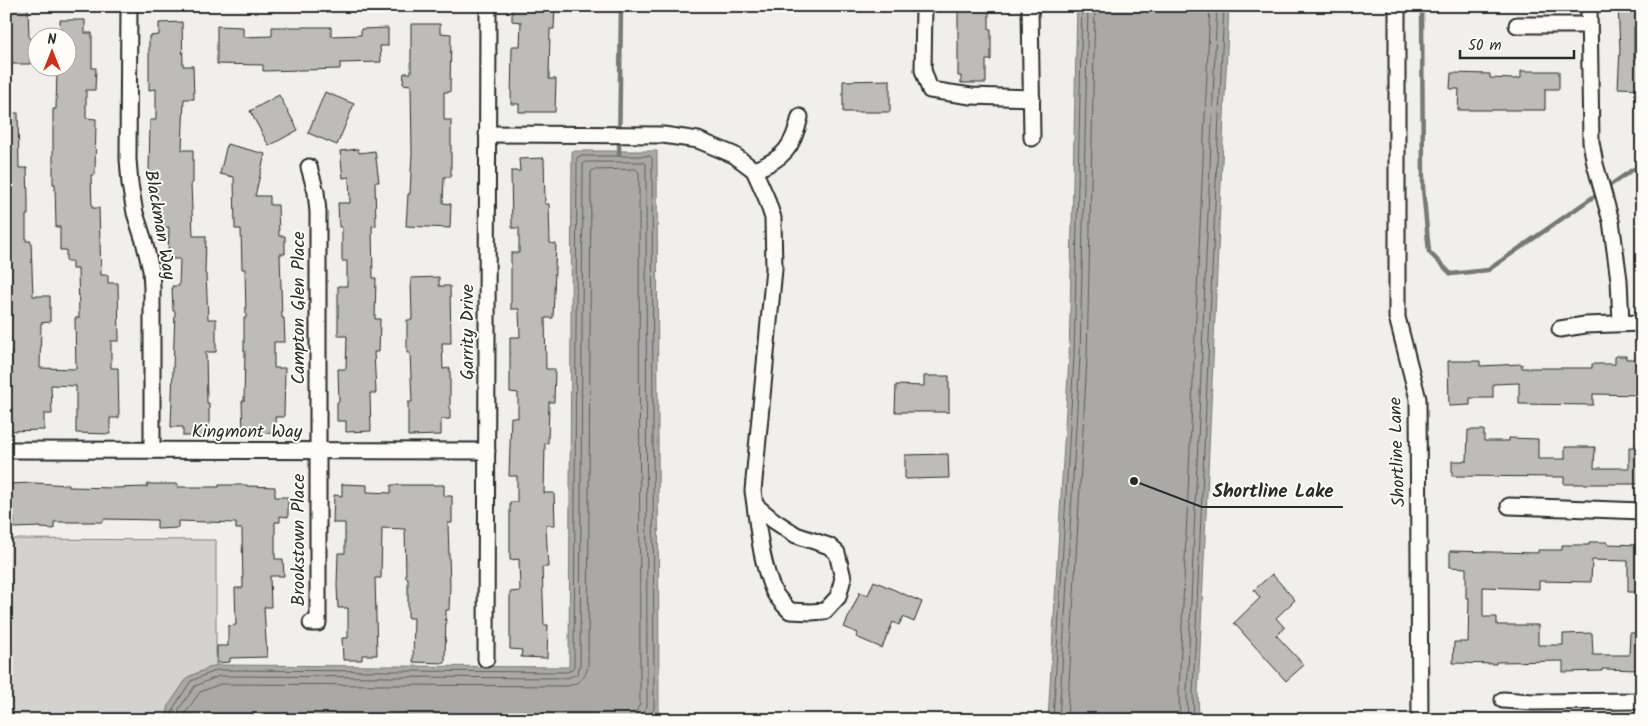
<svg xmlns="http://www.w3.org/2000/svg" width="1648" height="726" font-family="Kalam,sans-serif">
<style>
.green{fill:#d3d2cf;stroke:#7f7e7d}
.water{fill:#aaa9a7;stroke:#777775}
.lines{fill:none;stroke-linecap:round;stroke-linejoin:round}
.shore{stroke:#5e5d5d;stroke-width:1}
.stream{stroke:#777775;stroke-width:4.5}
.building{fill:#bdbcb8;stroke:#2b2b2b}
.minor-casing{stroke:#2b2b2b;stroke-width:19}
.minor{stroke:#fdfcf7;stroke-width:15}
.labels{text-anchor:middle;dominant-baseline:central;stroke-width:4;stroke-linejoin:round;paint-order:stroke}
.street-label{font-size:18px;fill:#2b2b2b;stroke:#fdfcf7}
.leader{fill:none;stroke:#2b2b2b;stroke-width:2}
.callout-dot{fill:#2b2b2b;stroke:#fdfcf7;stroke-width:2}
.callout-label{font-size:19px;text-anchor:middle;font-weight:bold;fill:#2b2b2b;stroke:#fdfcf7;stroke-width:4;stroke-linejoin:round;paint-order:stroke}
</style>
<rect width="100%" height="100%" fill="#f0efeb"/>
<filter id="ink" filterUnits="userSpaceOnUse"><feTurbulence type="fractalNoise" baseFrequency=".02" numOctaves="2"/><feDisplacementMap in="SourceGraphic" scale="10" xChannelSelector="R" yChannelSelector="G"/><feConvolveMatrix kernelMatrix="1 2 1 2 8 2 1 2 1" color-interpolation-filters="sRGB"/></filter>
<g filter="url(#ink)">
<polygon class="green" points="6,539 216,540 216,665 188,677 169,705 166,720 6,720"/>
<g class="water">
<polygon points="1077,6 1229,6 1198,693 1199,720 1048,720 1069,357"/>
<polygon points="572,151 657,151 659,711 654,717 654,720 166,720 169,705 188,677 216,665 569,667"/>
</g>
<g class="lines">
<g class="shore">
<polyline points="171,720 174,707 191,681 217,670 567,672 572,670 574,666 577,158 579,156 650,156 652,158 654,709 649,715 649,720"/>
<polyline points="177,720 179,709 195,686 219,676 567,678 577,674 580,666 583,164 586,162 644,162 646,164 647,706 644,713 643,720"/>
<path d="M185,720L186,712L200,692L220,684L567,686C579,684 586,677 588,666L591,172L593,170L636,169L639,172L640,704L636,712L635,720"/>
<polyline points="1053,720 1074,357 1082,6"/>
<polyline points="1059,720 1080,357 1088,6"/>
<polyline points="1067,720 1087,358 1095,6"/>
<polyline points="1180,720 1179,692 1210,6"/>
<polyline points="1188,720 1187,693 1217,6"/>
<polyline points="1194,720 1193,693 1224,6"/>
</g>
<g class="stream">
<polyline points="1422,6 1423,188 1429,252 1451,274 1488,270 1632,170 1642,166"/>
<polyline points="619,155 621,6"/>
</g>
</g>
<g class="building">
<polygon points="6,6 28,6 29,38 31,38 30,64 6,64"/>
<polygon points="512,6 555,6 554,29 550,29 549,79 556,79 555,112 519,112 519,104 511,104 512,46 520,46 521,22 512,21"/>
<polygon points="958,6 989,6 989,29 991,29 991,60 986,60 986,83 961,83 961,76 958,76"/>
<polygon points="1618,6 1642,6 1642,26 1634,27 1634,59 1642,59 1642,89 1618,88 1620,49"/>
<polygon points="60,20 85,20 85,33 92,33 92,68 96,68 95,90 86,90 86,118 96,119 95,175 91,175 92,208 99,208 101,275 108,275 108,283 118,283 119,341 111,341 111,368 118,368 119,418 110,418 110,434 76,433 76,386 51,385 52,414 44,414 44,430 9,431 6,377 11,377 11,351 6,351 6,113 18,113 19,168 27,168 28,198 28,215 26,215 26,241 31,241 33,296 50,296 50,322 41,323 40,368 76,369 75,318 79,318 78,269 72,269 72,261 66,261 66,250 60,250 60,227 56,227 55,184 53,184 53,109 56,109 57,68 68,68 68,38 61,38"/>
<polygon points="182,22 183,66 193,66 194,99 184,99 182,150 193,150 193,183 191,183 193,236 206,236 205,274 206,274 208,319 216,319 216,352 206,352 207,403 209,403 209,436 183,436 183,427 171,427 175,311 173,311 172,286 179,286 180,259 168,259 169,227 158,228 156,174 149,174 150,120 156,120 156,89 149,90 149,36 159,35 159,23"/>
<polygon points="411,24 440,24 440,33 451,34 450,92 444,92 444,120 451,120 451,177 444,177 443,203 451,204 450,228 406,226 408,194 410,194 412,153 411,85 403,84 404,73 411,73"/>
<polygon points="217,26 243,27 243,37 272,36 272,27 331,27 331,36 361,35 361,29 388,28 388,46 380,46 381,62 340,63 340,69 263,71 263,65 217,64"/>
<polygon points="1521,71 1559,71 1559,89 1545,89 1545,110 1458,110 1459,89 1450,89 1451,73 1490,74 1490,78 1514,79 1521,78"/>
<polygon points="890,80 890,112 843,112 843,81"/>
<polygon points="325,92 354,104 337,145 308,133"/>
<polygon points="279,95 298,130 269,146 250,111"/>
<polygon points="227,144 265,154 255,196 270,196 270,205 278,205 279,236 285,236 285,254 280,254 282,318 284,318 285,342 274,342 274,368 285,368 284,417 275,417 276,433 243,434 242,401 244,401 245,351 244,351 244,318 246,318 245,269 242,269 241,229 235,229 234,177 220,174"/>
<polygon points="358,149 359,153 375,151 379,182 375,182 376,226 372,226 373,278 376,278 375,319 380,319 379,352 374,352 376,393 370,393 371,431 346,432 346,421 337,421 337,402 339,402 338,369 346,369 347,336 338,336 338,286 347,286 347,261 342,261 342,227 339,227 338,203 350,203 349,177 343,178 340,151"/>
<polygon points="544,158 545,204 549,204 550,243 556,244 553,318 545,318 546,369 555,369 554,402 549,402 548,443 545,443 544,493 554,493 555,525 546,525 548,567 542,567 544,625 548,625 547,658 521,657 522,650 510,649 510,592 520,591 519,559 510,560 510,502 517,502 517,476 509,476 511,417 518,418 518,393 510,392 510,337 520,337 519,309 511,309 511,253 519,253 519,228 512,228 511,171 520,171 519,159"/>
<polygon points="439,277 439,286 450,286 451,343 442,343 443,369 450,368 450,419 441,419 441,435 408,436 408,402 412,402 410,353 407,353 407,320 412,320 411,278"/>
<polygon points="1615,356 1626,356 1626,359 1642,359 1642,395 1593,394 1593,405 1519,404 1519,383 1493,384 1493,398 1470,398 1470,405 1449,406 1448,361 1480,361 1480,366 1522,364 1522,368 1592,368 1592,364 1615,364"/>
<polygon points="924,376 949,376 949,412 895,412 896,385 924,386"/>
<polygon points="1468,430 1484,430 1484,441 1509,441 1509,438 1538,439 1538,459 1565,459 1565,447 1595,447 1594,468 1629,468 1629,447 1642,447 1642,484 1564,484 1564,477 1452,476 1452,461 1467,461"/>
<polygon points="948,454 949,478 905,479 905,455"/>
<polygon points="34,483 69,485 69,487 115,488 147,487 147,484 178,484 178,487 219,487 219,485 247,485 247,486 275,487 275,497 288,497 288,517 280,516 280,522 275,522 275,559 283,559 284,576 270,576 271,607 264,607 267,657 230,658 230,662 217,663 217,646 228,646 228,626 236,625 235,588 243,588 242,529 236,529 236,523 178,521 178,528 157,529 157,520 104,519 103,522 54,522 54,529 41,528 41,527 14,528 14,518 6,518 6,484"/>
<polygon points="342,484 367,485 367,492 391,493 391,485 444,485 444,496 452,496 452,523 448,523 450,586 449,610 446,610 445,663 413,662 414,618 408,618 408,578 406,578 405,529 382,528 381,578 375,578 377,655 362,655 362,660 343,660 342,638 348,638 348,608 338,608 337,585 338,553 345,553 345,523 333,523 334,495 342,496"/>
<polygon points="1589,542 1607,542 1607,544 1642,545 1642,592 1628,592 1628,561 1592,560 1591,582 1539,581 1539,589 1483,587 1483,617 1497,617 1497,625 1538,625 1538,645 1563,645 1563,634 1592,633 1593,655 1629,655 1630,633 1642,633 1642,670 1602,669 1602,671 1563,672 1563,661 1496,662 1496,664 1453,663 1454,642 1468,642 1469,598 1466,598 1466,568 1450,567 1450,551 1538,553 1538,550 1562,550 1562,545 1589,545"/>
<polygon points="1272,574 1295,600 1276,618 1285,628 1276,635 1304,665 1286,681 1234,623 1260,598 1254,590"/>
<polygon points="874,581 922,602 914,622 903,617 899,625 893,622 882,648 856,637 858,633 844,627 860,592 868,595"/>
</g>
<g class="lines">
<g class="minor-casing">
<g id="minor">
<polyline points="129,6 128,159 130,184 135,213 144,241 151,270 152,288 152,450"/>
<polyline points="924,6 923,70 930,90 971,96 1032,98"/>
<polyline points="1030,6 1032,138"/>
<polyline points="1397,6 1397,317 1418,399 1420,720"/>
<polyline points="1589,6 1591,142 1595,164 1611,221 1619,280 1621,323"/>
<polyline points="1517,25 1589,25"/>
<path d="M487,134L663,135L698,140L734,155L754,170L766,197L773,218L774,269L753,491C758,524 760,559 773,590C776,597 784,605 790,611L811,612L825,611L838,597L843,578L837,553L829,546L796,535L773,520L755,505"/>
<polyline points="309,167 316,192 318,212 318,623 311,623"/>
<path d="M754,170C784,159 793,147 800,117"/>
<polyline points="1560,329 1585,325 1642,323"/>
<polyline points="6,450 487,451"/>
<polyline points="1509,506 1642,511"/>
<polyline points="486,659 488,6"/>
<polyline points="1503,700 1533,702 1642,701"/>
</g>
</g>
<use href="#minor" class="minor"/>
</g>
</g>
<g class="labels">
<g class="street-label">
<text transform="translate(159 225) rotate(80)">Blackman Way</text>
<text transform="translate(299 308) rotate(-90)">Campton Glen Place</text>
<text transform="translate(468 332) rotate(-90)">Garrity Drive</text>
<text x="247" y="432">Kingmont Way</text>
<text transform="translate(1398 452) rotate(-92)">Shortline Lane</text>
<text transform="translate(299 540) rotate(-90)">Brookstown Place</text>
</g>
</g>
<path class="leader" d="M1134 481L1202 507H1343"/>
<circle class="callout-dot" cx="1134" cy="481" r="5"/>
<g class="callout-label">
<text x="1273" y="497">Shortline Lake</text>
</g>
<rect width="1648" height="726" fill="none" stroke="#fdfcf7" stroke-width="25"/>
<rect x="12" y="12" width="1623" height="701" fill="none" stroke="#2b2b2b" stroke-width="2" filter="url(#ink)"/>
<g transform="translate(52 52)"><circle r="24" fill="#fdfcf7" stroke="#a9a8a5"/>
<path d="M0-4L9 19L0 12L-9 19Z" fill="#c8321e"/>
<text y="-8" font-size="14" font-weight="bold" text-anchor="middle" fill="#2b2b2b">N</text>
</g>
<path d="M1460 50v8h114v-8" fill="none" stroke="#2b2b2b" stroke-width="2.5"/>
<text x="1468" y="50" font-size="15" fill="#2b2b2b" stroke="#fdfcf7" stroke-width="4" paint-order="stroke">50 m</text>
</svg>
